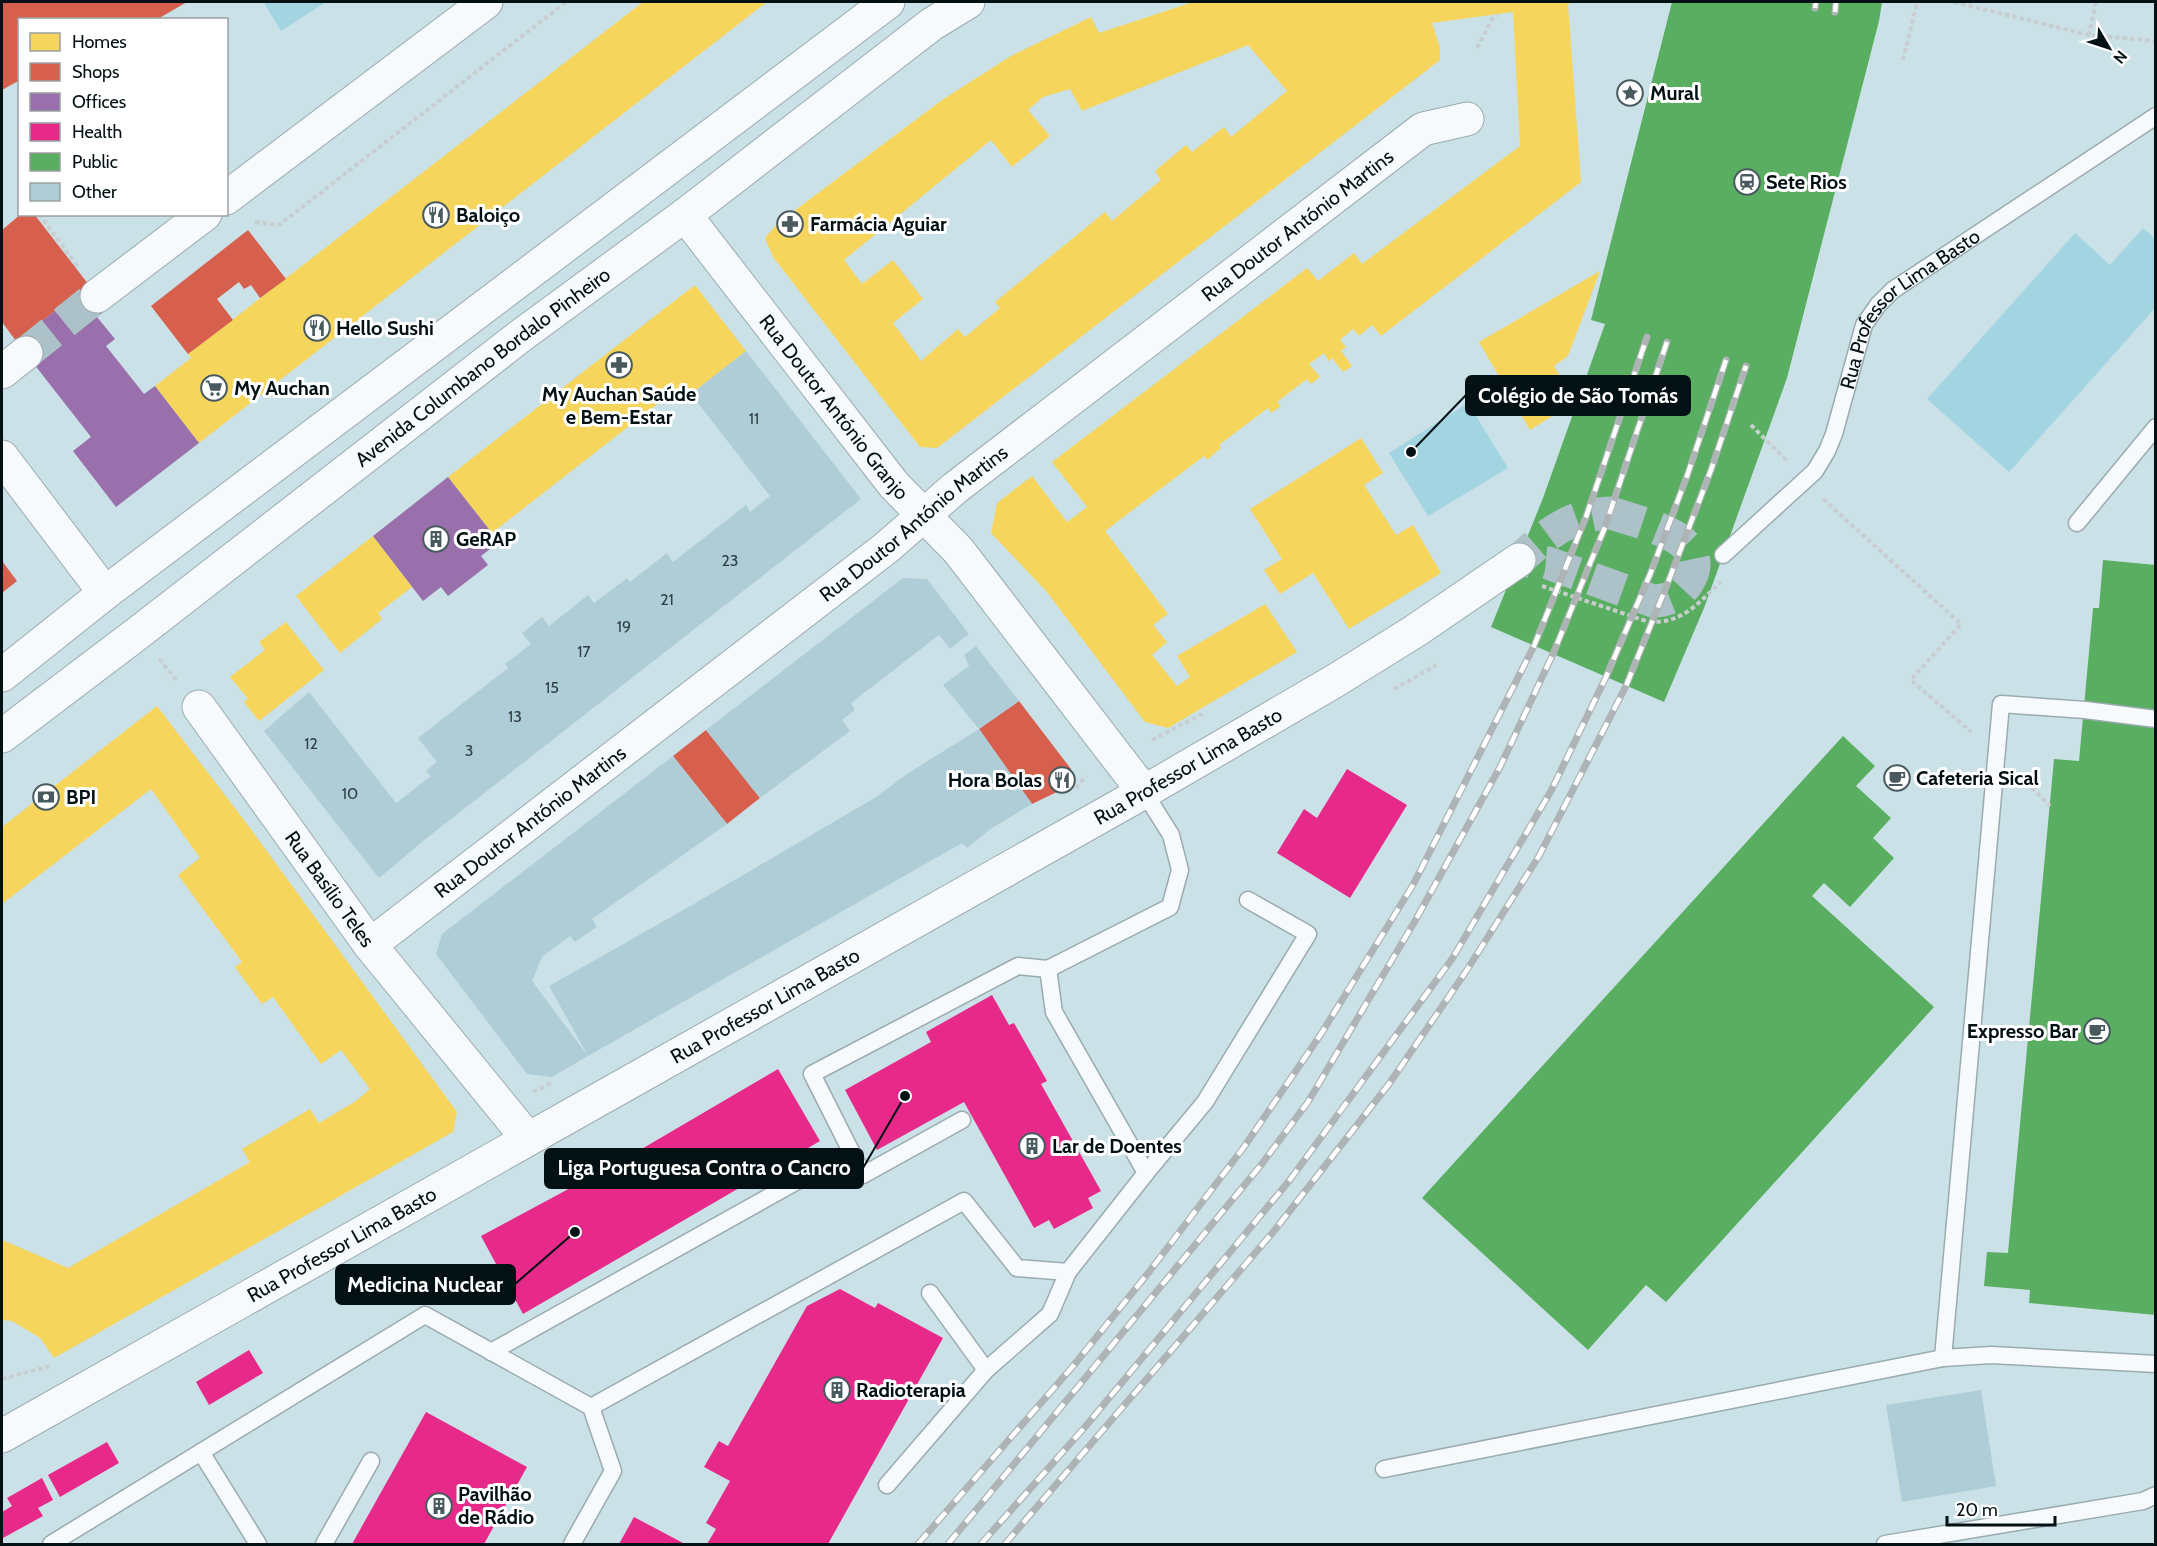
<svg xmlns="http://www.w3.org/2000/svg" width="2157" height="1546" font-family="Cabin,sans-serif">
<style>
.green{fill:#a2d4e2}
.homes{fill:#f6d55c;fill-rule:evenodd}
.shops{fill:#d6604d}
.offices{fill:#9970ab}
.health{fill:#e7298a}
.public{fill:#5aae61}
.building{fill:#afcdd6}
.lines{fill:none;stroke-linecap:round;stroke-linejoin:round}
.street-tunnel{stroke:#adc2c8;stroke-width:33;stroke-dasharray:33 16;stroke-linecap:butt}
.lane-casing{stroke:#9aabb0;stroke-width:19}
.street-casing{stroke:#9aabb0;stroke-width:35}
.primary-casing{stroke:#9aabb0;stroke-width:35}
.path{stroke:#c8ced0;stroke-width:4;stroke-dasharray:4.5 3;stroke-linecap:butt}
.lane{stroke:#f7fafc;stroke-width:16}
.street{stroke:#f7fafc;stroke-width:33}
.primary{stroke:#f7fafc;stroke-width:33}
.rail-casing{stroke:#aeb3b5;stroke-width:7}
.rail{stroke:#fff;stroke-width:4.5;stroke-dasharray:14;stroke-linecap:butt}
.labels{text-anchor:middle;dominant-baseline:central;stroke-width:6;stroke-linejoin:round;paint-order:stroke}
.number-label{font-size:16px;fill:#2f4146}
.poi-label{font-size:20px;font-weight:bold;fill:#031115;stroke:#fff;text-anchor:start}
.street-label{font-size:20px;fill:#031115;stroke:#fff}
.leader{fill:none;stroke:#031115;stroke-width:2}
.callout-dot{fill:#031115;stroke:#fff;stroke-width:2}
.callout{fill:#031115;stroke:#031115;stroke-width:2}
.callout-label{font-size:21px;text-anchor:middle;font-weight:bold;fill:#fff}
</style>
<rect width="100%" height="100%" fill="#cbe1e8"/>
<g class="green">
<polygon points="266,2 326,2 281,31 264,3"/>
<polygon points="2143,228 2155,239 2155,308 2009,472 1927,399 2075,233 2110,265"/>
<polygon points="1468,403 1508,468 1428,516 1389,453"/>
</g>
<g class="homes">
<polygon points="643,2 767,2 199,443 155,386 191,358 188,354"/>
<path d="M1189,2H1573V3L1568,4L1581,182L1381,336L1372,325L1359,336L1353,329L1340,340L1346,347L1341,351L1352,366L1343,372L1332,358L1329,361L1324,353L1309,364L1320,377L1311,384L1307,379L1277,402L1281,406L1271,413L1268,408L1219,445L1221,448L1207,460L1204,456L1105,531L1168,614L1153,625L1167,642L1152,655L1177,686L1190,677L1177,656L1265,604L1297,652L1168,728L1145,722L1046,591L991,533L997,503L1032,476L1067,522L1087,507L1052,462L1307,268L1318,281L1354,253L1362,264L1520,146L1513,12L1432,23L1440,48V60L937,448L920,447L773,257L765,238L778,223L942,100L1011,56L1091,17L1099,33L1190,3ZM1248,45L1287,91L1231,137L1224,127L1192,152L1186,145L1155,171L1161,180L1112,221L1105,212L995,302L1000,308L965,337L958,329L921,361L893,323L923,299L893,260L862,284L844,260L991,140L1012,167L1050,136L1028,110L1043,97L1070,89L1082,111Z"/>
<polygon points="1600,271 1568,356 1554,366 1567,389 1559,395 1567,407 1530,430 1479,342"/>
<polygon points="695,285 746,351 691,394 683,384 492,533 448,477"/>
<polygon points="1361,438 1383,473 1364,485 1396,535 1413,525 1441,573 1349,629 1313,573 1280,594 1264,570 1282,559 1250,509"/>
<polygon points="373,536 412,587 378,613 382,619 340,653 296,596"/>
<polygon points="286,622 324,670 259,721 244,702 248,699 230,677 265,650 259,642"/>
<polygon points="157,706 247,824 457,1112 453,1132 54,1358 40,1338 12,1321 2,1320 2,1240 68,1268 250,1162 242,1149 310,1109 319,1123 356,1101 370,1089 341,1050 321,1064 273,997 262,1004 235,967 242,962 178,875 200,858 151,789 2,904 2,827"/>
</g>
<g class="shops">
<polygon points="2,2 187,2 156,20 20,20 20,80 2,90"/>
<polygon points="21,214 34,214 89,285 16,341 2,322 2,230"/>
<polygon points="248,230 286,279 260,298 251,285 244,289 239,282 217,299 233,320 188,354 151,306"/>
<polygon points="2,561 17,581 2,593"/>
<polygon points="1019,701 1071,769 1063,789 1032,804 979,729"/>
<polygon points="706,730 760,798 727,824 673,756"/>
</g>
<g class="offices">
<polygon points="89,285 107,309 97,317 115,339 106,346 144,394 155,386 199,443 116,507 73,451 91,437 16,341"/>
<polygon points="448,477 499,542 481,556 488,565 448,596 441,587 423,601 373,536"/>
</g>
<g class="health">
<polygon points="1347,769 1407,805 1350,898 1277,853 1304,809 1317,818"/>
<polygon points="992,995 1009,1025 1014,1023 1047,1081 1041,1084 1101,1191 1088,1198 1093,1208 1054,1229 1049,1220 1034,1228 964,1102 877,1150 845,1090 931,1042 926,1032"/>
<polygon points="778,1069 820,1141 523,1314 481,1236 628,1157"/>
<polygon points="840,1289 875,1308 878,1303 943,1338 828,1544 707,1544 716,1529 706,1523 730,1481 704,1467 719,1441 728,1446 807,1306"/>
<polygon points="249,1350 263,1373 209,1405 196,1382"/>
<polygon points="426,1412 527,1467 484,1544 352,1544"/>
<polygon points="107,1442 119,1463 60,1497 48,1475"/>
<polygon points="42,1478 53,1500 38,1508 43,1516 3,1538 2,1534 2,1512 12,1506 7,1498"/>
<polygon points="634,1517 685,1544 619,1544"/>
</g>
<g class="public">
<polygon points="1672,2 1882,2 1879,21 1787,378 1704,608 1664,702 1491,627 1543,498 1605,324 1591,320"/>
<polygon points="2103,560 2156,565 2156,1315 2029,1303 2030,1290 1984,1286 1987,1252 2008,1253 2054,759 2079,761 2093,608 2099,608"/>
<polygon points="1843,736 1875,766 1856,786 1891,818 1873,838 1894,858 1850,907 1824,883 1812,896 1934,1007 1666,1302 1646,1285 1588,1350 1422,1198"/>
</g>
<g class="building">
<polygon points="746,351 861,499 423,841 379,878 264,731 309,692 396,803 431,776 426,771 437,762 418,738 508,668 505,664 531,644 522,633 542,617 549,626 588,595 594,603 627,578 630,582 667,553 673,562 746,505 750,512 770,496 691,394"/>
<polygon points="903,578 927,579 969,634 950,649 939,635 851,703 855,710 842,720 850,731 760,798 706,730"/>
<polygon points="976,646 1019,701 979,729 1032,804 992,828 967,848 962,843 588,1056 549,986 687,908 876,797 907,774 979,729 943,685 969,666 964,655"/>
<polygon points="673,756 727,824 592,919 597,927 585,935 575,942 570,936 542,957 532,981 588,1056 552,1077 527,1074 436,954 442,934"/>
<polygon points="1981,1390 1996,1486 1902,1502 1886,1405"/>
</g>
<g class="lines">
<g class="street-tunnel">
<polyline points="26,353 97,296"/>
<path d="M1611,513C1639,523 1716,537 1688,582C1680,595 1668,601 1653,601L1548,563L1519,560C1547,534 1570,514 1611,513Z"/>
</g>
<g class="lane-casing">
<g id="lane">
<polyline points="2077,523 2156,427"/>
<path id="s1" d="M1723,555L1815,471L1827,451L1834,434L1864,325L1878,305L1893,290L2156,116"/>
<polyline points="1048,969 1054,1012 1146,1173"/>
<polyline points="962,1120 863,1175 812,1074 1018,966 1048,969 1170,907 1180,870 1171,835 1144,792"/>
<polyline points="930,1293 986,1370"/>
<polyline points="491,1352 851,1151"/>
<polyline points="1943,1358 2001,704 2085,710 2156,719"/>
<polyline points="591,1407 964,1201 1017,1268 1068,1272 1146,1173 1205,1102 1308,934 1248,900"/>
<polyline points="201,1452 258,1544"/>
<polyline points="1384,1469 1943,1358 1991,1355 2156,1364"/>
<polyline points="887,1485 986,1370 1050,1314 1068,1272"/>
<polyline points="51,1544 425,1315 591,1407 613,1471 572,1544"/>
<polyline points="324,1544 371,1461"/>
<polyline points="1885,1544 2143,1501 2156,1495"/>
</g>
</g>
<g class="street-casing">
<g id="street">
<polyline points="226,198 486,2"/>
<path id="s2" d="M685,215L894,485L958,550L1144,792"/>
<polyline points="97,296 205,214"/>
<polyline points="2,372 26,353"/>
<polyline points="2,457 105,593"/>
<path id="s3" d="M199,707L370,945L528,1139"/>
<path id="s4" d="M370,945L886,548L955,488L1423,129L1467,119"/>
<path id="s5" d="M2,1436L1144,792L1333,682L1415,631L1519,560"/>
</g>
</g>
<g class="primary-casing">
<g id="primary">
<polyline points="2,675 105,593 888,2"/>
<path id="s6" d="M2,736L138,633L519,337L685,215L932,24L968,2"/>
</g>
</g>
<g class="path">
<polyline points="1954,2 2089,35"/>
<polyline points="2096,2 2089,35 2156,41"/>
<polyline points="1477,48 1492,19 1497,15"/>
<polyline points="1903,60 1917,2"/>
<polyline points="39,214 78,267"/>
<polyline points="255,222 279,225 566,2"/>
<polyline points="1751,425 1787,461"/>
<polyline points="1823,499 1961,624 1911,680 1971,732"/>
<path d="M1542,586L1646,621C1681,626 1698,603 1721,582"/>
<polyline points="159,659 177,681"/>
<polyline points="1394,689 1435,666 1432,661"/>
<polyline points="1152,740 1202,714"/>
<polyline points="2021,777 2050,806"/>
<polyline points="1076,788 1085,777 1087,776"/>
<polyline points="533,1092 553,1082"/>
<polyline points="2,1379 50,1366"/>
</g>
<use href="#lane" class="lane"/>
<use href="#street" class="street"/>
<use href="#primary" class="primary"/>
<g class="rail-casing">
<g id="rail">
<polyline points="1815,8 1816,2"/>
<polyline points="1835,12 1836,2"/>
<polyline points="918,1544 1074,1365 1149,1272 1244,1147 1321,1034 1413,885 1534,646 1586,517 1647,337"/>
<polyline points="948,1544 1261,1165 1308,1102 1415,921 1500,767 1553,654 1605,527 1667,342"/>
<polyline points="981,1544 1085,1427 1289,1181 1452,959 1551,791 1606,677 1651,572 1687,476 1726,360"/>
<polyline points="1005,1544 1274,1231 1389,1084 1467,970 1539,856 1626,686 1667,585 1711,470 1746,366"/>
</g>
</g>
<use href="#rail" class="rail"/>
</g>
<defs>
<g id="sight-ring" transform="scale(1.35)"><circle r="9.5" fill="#fff" stroke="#495a5f" stroke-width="1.5"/><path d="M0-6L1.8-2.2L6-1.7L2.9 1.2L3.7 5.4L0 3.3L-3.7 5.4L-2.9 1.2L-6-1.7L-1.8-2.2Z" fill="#495a5f"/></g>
<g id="station-ring" transform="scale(1.35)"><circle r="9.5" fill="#fff" stroke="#495a5f" stroke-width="1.5"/><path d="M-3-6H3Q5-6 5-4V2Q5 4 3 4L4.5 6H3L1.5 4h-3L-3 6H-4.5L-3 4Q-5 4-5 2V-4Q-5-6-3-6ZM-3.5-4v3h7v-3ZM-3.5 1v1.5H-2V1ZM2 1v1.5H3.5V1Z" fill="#495a5f"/></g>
<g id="restaurant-ring" transform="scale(1.35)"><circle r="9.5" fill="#fff" stroke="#495a5f" stroke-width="1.5"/><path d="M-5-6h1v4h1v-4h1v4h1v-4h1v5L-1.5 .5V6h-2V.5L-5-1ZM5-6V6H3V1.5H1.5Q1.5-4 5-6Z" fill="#495a5f"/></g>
<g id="pharmacy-ring" transform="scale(1.35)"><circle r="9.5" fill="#fff" stroke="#495a5f" stroke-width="1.5"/><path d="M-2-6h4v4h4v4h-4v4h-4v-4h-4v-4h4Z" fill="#495a5f"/></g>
<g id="supermarket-ring" transform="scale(1.35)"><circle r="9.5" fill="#fff" stroke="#495a5f" stroke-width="1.5"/><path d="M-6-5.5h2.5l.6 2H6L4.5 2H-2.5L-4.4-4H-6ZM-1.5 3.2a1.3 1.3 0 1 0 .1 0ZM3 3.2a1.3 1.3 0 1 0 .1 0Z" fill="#495a5f"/></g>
<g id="building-ring" transform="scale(1.35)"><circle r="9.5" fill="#fff" stroke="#495a5f" stroke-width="1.5"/><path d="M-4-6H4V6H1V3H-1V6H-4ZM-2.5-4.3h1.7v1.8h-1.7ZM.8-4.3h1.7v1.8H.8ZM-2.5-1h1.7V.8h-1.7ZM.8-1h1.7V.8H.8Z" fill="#495a5f"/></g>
<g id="cafe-ring" transform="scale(1.35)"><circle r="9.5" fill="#fff" stroke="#495a5f" stroke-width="1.5"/><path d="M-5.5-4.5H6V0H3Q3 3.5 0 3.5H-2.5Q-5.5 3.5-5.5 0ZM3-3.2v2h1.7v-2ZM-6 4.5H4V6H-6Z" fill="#495a5f"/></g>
<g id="bank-ring" transform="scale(1.35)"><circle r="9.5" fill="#fff" stroke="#495a5f" stroke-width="1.5"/><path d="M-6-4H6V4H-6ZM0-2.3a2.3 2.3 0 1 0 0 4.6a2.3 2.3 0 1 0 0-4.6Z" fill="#495a5f"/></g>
</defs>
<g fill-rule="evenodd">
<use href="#sight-ring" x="1630" y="93"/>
<use href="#station-ring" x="1747" y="182"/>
<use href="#restaurant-ring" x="436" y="215"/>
<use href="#pharmacy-ring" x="790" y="224"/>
<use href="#restaurant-ring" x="317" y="328"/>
<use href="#pharmacy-ring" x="619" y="365"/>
<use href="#supermarket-ring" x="214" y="388"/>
<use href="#building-ring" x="436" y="539"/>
<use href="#cafe-ring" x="1897" y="778"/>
<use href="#restaurant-ring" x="1062" y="780"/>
<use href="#bank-ring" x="46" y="797"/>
<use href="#cafe-ring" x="2097" y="1031"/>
<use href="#building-ring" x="1032" y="1146"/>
<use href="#building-ring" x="837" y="1390"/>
<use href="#building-ring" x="439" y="1506"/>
</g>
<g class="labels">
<g class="number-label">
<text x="754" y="418">11</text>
<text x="730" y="560">23</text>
<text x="667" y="599">21</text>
<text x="624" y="626">19</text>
<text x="584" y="651">17</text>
<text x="552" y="687">15</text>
<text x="515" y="716">13</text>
<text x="311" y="743">12</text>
<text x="469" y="750">3</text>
<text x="350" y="793">10</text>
</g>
<g class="poi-label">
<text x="1650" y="93">Mural</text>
<text x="1766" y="182">Sete Rios</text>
<text x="456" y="215">Baloiço</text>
<text x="810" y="224">Farmácia Aguiar</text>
<text x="336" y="328">Hello Sushi</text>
<text x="234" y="388">My Auchan</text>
<text x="619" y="394" text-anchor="middle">My Auchan Saúde<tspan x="619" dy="23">e Bem-Estar</tspan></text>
<text x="456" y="539">GeRAP</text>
<text x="1916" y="778">Cafeteria Sical</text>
<text x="1042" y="780" text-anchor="end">Hora Bolas</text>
<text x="66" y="797">BPI</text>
<text x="2078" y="1031" text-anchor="end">Expresso Bar</text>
<text x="1052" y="1146">Lar de Doentes</text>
<text x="856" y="1390">Radioterapia</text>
<text x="458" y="1494">Pavilhão<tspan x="458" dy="23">de Rádio</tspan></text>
</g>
<g class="street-label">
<text stroke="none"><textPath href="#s4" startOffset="1174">Rua Doutor António Martins</textPath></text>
<text stroke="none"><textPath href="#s1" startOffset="320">Rua Professor Lima Basto</textPath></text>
<text stroke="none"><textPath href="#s6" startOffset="606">Avenida Columbano Bordalo Pinheiro</textPath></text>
<text stroke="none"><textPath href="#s2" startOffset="243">Rua Doutor António Granjo</textPath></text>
<text stroke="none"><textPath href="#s4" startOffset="688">Rua Doutor António Martins</textPath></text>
<text stroke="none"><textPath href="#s5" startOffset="1362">Rua Professor Lima Basto</textPath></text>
<text stroke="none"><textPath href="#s4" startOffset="202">Rua Doutor António Martins</textPath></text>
<text stroke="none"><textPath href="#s3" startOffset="224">Rua Basílio Teles</textPath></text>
<text stroke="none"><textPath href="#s5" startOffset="876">Rua Professor Lima Basto</textPath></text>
<text stroke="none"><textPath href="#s5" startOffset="390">Rua Professor Lima Basto</textPath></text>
</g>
</g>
<path class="leader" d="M1411 452L1466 395M905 1096L863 1168M575 1232L515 1284"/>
<g class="callout-dot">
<circle cx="1411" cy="452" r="6"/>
<circle cx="905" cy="1096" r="6"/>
<circle cx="575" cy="1232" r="6"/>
</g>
<g class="callout">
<rect x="1466" y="376" width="224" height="39" rx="6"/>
<rect x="545" y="1149" width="318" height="39" rx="6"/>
<rect x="336" y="1265" width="179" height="39" rx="6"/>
</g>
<g class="callout-label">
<text x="1578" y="403">Colégio de São Tomás</text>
<text x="704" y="1175">Liga Portuguesa Contra o Cancro</text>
<text x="425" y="1292">Medicina Nuclear</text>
</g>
<rect width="2157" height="1546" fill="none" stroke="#031115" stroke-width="6"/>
<rect x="18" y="18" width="210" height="198" fill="#ffffff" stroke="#9aa0a1" stroke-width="1.5"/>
<rect x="30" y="33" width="30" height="18" fill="#f6d55c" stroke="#9aa0a1" stroke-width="1.5"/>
<text x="72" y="48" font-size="18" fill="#031115">Homes</text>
<rect x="30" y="63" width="30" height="18" fill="#d6604d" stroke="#9aa0a1" stroke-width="1.5"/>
<text x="72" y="78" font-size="18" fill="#031115">Shops</text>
<rect x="30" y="93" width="30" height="18" fill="#9970ab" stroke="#9aa0a1" stroke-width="1.5"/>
<text x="72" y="108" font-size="18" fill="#031115">Offices</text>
<rect x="30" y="123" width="30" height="18" fill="#e7298a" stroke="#9aa0a1" stroke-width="1.5"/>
<text x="72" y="138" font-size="18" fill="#031115">Health</text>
<rect x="30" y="153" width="30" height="18" fill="#5aae61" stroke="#9aa0a1" stroke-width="1.5"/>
<text x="72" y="168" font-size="18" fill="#031115">Public</text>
<rect x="30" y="183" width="30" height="18" fill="#afcdd6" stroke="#9aa0a1" stroke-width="1.5"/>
<text x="72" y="198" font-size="18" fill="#031115">Other</text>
<g transform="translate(2109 48) rotate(129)" stroke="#ffffff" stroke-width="4.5" paint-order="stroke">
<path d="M0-4.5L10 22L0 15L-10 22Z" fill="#031115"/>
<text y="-9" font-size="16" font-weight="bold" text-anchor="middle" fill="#031115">N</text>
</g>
<path d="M1947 1516v9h108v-9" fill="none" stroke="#031115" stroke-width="3"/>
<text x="1956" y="1516" font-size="18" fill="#031115" stroke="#ffffff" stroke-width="4.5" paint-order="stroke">20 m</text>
</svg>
